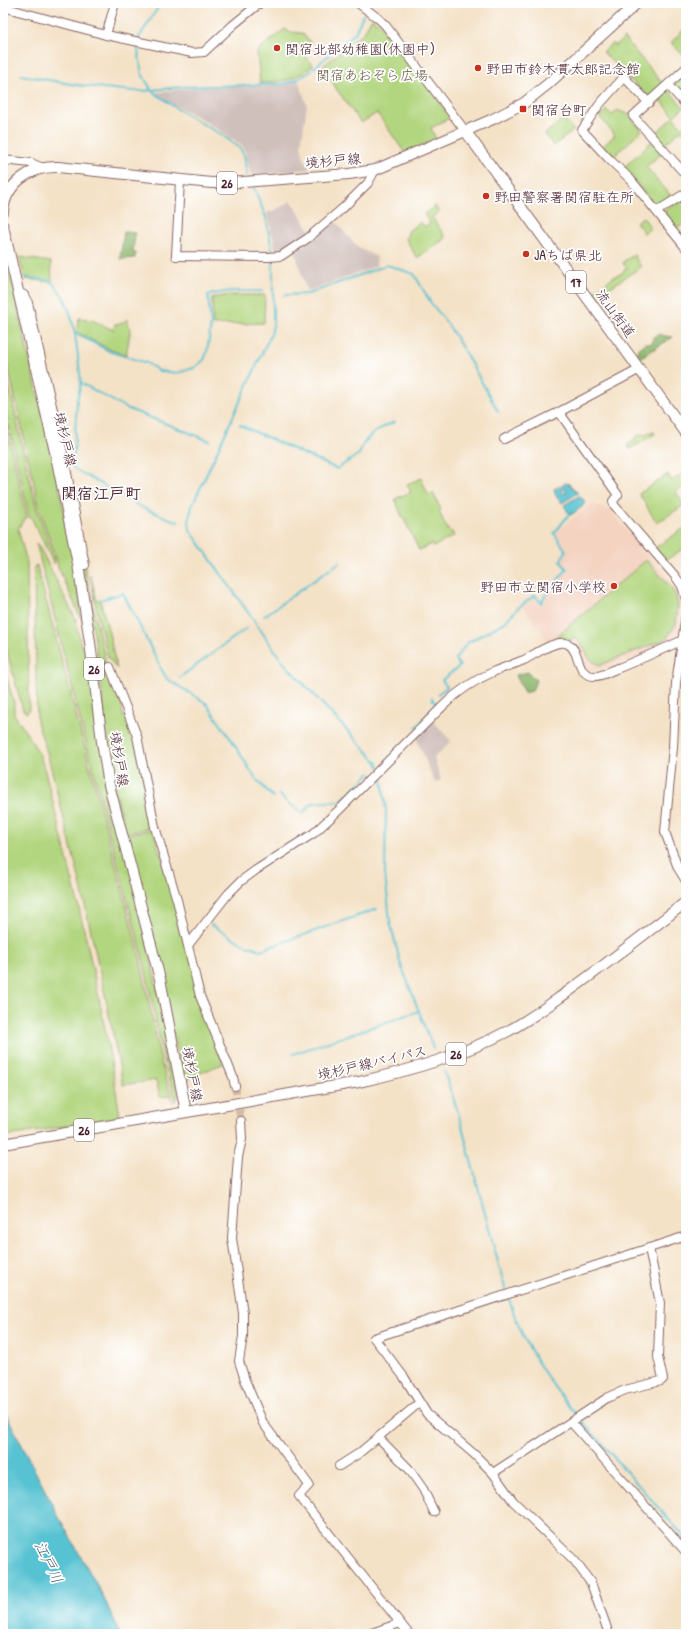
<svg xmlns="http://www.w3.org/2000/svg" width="689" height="1637" font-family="'Patrick Hand','Klee One',sans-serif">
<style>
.built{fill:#f4d3c1}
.industrial{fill:#d0c0bc}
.green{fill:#b2d67f;stroke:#7e7a55}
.forest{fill:#8db76e;stroke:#6c6b4c}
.water{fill:#57c2d2;stroke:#50707e}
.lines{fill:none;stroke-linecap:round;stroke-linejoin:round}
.stream{stroke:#57c2d2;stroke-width:2}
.minor-tunnel{stroke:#d2bba8;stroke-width:8;stroke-dasharray:8 4;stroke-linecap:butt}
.minor-casing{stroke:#866362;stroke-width:10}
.major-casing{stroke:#866362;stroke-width:12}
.minor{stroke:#fff;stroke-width:8}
.major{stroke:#fff;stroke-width:10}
.poi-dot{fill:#c8321e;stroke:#fff;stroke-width:1.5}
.labels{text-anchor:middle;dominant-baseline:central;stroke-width:3.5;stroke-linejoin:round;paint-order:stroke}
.shield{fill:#fff;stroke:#80626b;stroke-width:1}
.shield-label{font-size:13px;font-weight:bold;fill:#4a1f2b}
.poi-label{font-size:14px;fill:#4a1f2b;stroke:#fff;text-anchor:start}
.park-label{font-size:14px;fill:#695644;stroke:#fff}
.street-label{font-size:14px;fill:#4a1f2b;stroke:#fff}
.water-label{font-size:15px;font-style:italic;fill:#4f606e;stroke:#fff}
.quarter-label{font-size:16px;font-weight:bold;fill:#4a1f2b;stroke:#fff}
</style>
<rect width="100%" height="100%" fill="#fff"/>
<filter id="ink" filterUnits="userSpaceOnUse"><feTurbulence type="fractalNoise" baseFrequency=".025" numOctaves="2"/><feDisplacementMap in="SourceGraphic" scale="8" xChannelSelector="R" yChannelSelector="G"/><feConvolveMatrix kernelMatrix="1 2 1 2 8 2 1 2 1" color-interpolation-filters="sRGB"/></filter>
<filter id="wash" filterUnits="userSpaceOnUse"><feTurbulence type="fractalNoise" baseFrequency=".012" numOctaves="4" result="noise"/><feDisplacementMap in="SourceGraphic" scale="16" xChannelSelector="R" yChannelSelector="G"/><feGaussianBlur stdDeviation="0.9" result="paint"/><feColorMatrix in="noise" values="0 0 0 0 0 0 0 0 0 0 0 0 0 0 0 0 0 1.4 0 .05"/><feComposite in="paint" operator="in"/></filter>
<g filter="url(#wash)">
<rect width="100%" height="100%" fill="#f4e2c7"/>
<polygon class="built" points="592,503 610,511 667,578 678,595 681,608 679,631 675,637 641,655 595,671 590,670 586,667 577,645 570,640 564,638 557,638 549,642 522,606 534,598 541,605 545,597 568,569 561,561 567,551 555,533"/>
<g class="industrial">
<polygon points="298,79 307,105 301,145 304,158 310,169 251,175 246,154 242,145 200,118 177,106 176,108 155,93 181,89 283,84"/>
<polygon points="291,201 312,233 301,242 277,254 267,212 272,212"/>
<polygon points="335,221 357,247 377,257 376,266 307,292 295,252"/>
<polygon points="432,720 451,741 434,758 441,780 435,783 416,737"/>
</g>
<g class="green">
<polygon points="372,18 380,24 451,117 431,128 436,139 405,153 377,113 361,123 337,90 324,68 324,65 364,32"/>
<polygon points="686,27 686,58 671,43"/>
<path d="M285,29L289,32L302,33L312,44L302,51L313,66C293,80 284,82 260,83L257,51Z"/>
<polygon points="624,38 664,85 650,97 648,97 603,52 612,43 615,46"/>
<polygon points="686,72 686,101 674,87 674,84"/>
<polygon points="666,90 669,91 684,107 674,116 658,97"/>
<polygon points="607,110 612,115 618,110 622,112 628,114 642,130 612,158 602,147 615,135 597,114 598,112 601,116"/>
<polygon points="673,117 683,128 686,125 686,134 681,130 664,145 654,135"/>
<polygon points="563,119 574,130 553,146 545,134"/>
<polygon points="652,141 662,153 646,167 673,198 660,206 656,206 623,168"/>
<polygon points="686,197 686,223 675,229 663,213 663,211"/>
<polygon points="435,206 439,212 432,217 446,238 417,258 406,239 409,230 421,222 425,227 430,223 424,214"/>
<polygon points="643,217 651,228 644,233 636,222"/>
<polygon points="3,245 55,468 73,554 83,623 58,567 56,558 40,511 3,344"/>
<polygon points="634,255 641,267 594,298 591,294 613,277 622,273 627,267 623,264 624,261"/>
<polygon points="19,257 51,262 52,282 25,279"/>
<polygon points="230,295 265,295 264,323 213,325 212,298"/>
<polygon points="79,318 92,320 113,330 115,324 122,323 128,319 127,324 131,328 126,355 111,350 76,332"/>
<polygon points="3,359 36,506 54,559 54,564 31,517 29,517 3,399"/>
<polygon points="3,412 27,518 24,519 18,529 27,563 29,710 27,713 23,710 3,638"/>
<polygon points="654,432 655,434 630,449 627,445 636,439 635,437 642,434 644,435"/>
<polygon points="686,471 686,485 676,492 684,505 657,523 639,494 668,474 672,481"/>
<polygon points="66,472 95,617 112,688 116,687 122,706 123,717 127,716 137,744 152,827 126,833 112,776 95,641"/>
<polygon points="421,478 428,495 433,493 441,510 439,512 448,530 452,532 454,536 433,547 431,544 419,550 403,517 402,517 395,499 411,492 407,484"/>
<polygon points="686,527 686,547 666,560 655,548"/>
<polygon points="36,543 39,546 76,620 81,647 89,654 95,702 153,969 178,1093 176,1102 164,1060 144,963 90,759"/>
<path d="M646,560L671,587L676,596L678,605L676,624L666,639L600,665C583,660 587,644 574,638L572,641L564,638H557L556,637Z"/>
<polygon points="37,566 140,958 161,1061 173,1103 171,1095 160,1097 156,1080 123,1085 107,1004 79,878 47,752 37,722 34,567"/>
<polygon points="90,574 97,600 100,599 109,633 117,669 108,657 98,617"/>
<path d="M3,665L14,703V714L39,753L45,771C74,885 103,1000 120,1117L3,1137Z"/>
<polygon points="153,829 223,1064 209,1069 184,1081 126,835"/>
</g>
<g class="forest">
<polygon points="124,232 135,233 133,253 136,253 135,258 120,259"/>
<polygon points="659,334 665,336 673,337 640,358 637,350 646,343 649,344 653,342 653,337"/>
<polygon points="528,672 536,680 532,691 524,693 516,675"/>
</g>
<g class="water">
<polygon points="566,483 569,484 578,493 562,503 556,496 554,489 560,486 563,493 566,494 566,492 561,486"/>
<polygon points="579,496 585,501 583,506 571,515 569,514 564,505"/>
<polygon points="3,1408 56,1512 103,1596 120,1634 3,1634"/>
</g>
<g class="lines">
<g class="stream">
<polyline points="368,4 368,3"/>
<polyline points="138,39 161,3"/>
<polyline points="137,44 142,74 152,91 179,110 222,135 240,148 244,155 247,175"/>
<polyline points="314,68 355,33 363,15"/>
<polyline points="21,75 76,85 133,91 144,91 181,87 283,84 298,79 311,71"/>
<polyline points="253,186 266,217 273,255"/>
<polyline points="273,260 273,326 271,334 192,506 189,519 190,530 283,662 377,762 379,767"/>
<path d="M24,277L50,281C76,301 77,353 81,383L126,408L210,441"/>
<polyline points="284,295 308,294 387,265 414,274 431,303 447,323 463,349 498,411"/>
<polyline points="75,333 111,352 147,363 159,371 177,373 194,368 204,360 207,352 211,325 208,295 231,291 262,291"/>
<polyline points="81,383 77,400 73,468 143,508 178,522"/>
<polyline points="240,425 337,469 359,454 364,443 371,435 385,426 395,422"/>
<polyline points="100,600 123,593 159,664"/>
<polyline points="264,616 340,562"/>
<polyline points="160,667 167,679 206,703 234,744 255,778 273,797"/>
<polyline points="179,678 247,628"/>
<polyline points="438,694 447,687 442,680 460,666 455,659 467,643 505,622 518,608 535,595 541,603 544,597 567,569 560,561 566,551 554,533 569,515"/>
<polyline points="416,728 436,705 432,698"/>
<polyline points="381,771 386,810 385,874 390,922 401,965 433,1048"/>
<polyline points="279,794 287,802 303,813 312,803 341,801 370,773"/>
<polyline points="211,925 243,944 261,950 377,909"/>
<polyline points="293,1054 419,1011"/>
<polyline points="444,1072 458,1112 506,1292"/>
<path d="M508,1296C521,1342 547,1380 577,1416"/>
<polyline points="580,1419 686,1539"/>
</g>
</g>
</g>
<g filter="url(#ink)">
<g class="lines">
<polyline class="minor-tunnel" points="235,1086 241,1121"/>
<g class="minor-casing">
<g id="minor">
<polyline points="358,3 379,19 386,26 466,132"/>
<polyline points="3,7 106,35 192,53 204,52 233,25 260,3"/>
<polyline points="106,35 115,3"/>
<polyline points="686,68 633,116 686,175"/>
<polyline points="668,85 686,105"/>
<polyline points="649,103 624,77 599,105 582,130 609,159 631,180 686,248"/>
<polyline points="3,160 31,163 43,168"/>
<polyline points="180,181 176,256 268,257 281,256 308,238 343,208 368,183 375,170"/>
<polyline points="657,211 686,193"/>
<polyline points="17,291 24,295 28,303 63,453 85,565"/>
<polyline points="559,412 618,495 613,501 614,505 675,576 682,586 686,599"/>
<polyline points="678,422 686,416"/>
<polyline points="504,439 559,412 640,369"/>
<polyline points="686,615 676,683 673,747 665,832 678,868 686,881"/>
<polyline points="110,667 137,736 155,827 177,900 200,996 233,1077 235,1086"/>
<path d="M189,944L228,894L241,881L256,870L314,833L340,809L443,706C457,692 477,679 495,671C505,667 514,664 524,660C534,655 557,638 568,644C582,652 575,677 596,676C603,676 610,671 616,669C639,660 661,650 683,640"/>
<polyline points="241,1121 242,1139 238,1157 232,1238 243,1313 243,1336 239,1361 245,1380 263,1423 309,1485 299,1496 409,1634"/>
<polyline points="571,1422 686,1552"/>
<polyline points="379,1438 409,1469 423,1489 434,1512"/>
<polyline points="339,1466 358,1454 419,1403"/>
<polyline points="493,1473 607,1398 625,1390 661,1381 663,1379 658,1357 660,1303 649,1248"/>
<polyline points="369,1634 400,1623"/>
<polyline points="609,1634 591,1583 574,1560 513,1501 493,1473 474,1454 427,1414 404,1377 374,1338 686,1236"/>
</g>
</g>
<g class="major-casing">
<g id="major">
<polyline points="466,132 686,433"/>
<path d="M3,211C6,183 31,166 58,167L211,183L243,182L349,174L375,170L493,119L524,103L548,84L637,3"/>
<polyline points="3,226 56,456 78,564 90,642 102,742 109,785 160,979 186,1112"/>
<path d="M3,1144L359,1082C411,1070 461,1056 508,1031C527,1021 545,1008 562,996C604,966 645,934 686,902"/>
</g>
</g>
<use href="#minor" class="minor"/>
<use href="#major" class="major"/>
</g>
</g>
<g class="poi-dot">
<circle cx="277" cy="48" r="4"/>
<circle cx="478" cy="68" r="4"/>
<rect x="519" y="105" width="8" height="8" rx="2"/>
<circle cx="486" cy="196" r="4"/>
<circle cx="526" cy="254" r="4"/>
<circle cx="614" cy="586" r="4"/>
</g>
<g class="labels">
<g class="shield">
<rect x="217" y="172" width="20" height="22" rx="3"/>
<rect x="566" y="271" width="20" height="22" rx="3"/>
<rect x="84" y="658" width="20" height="22" rx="3"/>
<rect x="446" y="1043" width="20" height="22" rx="3"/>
<rect x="74" y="1119" width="20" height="22" rx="3"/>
</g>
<g class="shield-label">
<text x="227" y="183">26</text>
<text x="576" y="282">17</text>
<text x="94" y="669">26</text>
<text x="456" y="1054">26</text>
<text x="84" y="1130">26</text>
</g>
<g class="poi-label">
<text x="285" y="48">関宿北部幼稚園(休園中)</text>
<text x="486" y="68">野田市鈴木貫太郎記念館</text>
<text x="531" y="109">関宿台町</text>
<text x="494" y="196">野田警察署関宿駐在所</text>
<text x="534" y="254">JAちば県北</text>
<text x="606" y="586" text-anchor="end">野田市立関宿小学校</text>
</g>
<g class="park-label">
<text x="372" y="74">関宿あおぞら広場</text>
</g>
<g class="street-label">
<text transform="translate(333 160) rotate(-5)">境杉戸線</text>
<text transform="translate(616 313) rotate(54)">流山街道</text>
<text transform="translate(66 439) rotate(77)">境杉戸線</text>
<text transform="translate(120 759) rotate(81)">境杉戸線</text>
<text transform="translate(372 1062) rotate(-13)">境杉戸線バイパス</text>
<text transform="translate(193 1074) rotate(79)">境杉戸線</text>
</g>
<g class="water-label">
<text transform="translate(49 1562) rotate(64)">江戸川</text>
</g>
<g class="quarter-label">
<text x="101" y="493">関宿江戸町</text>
</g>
</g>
<rect width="689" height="1637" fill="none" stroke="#fff" stroke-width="16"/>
</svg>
